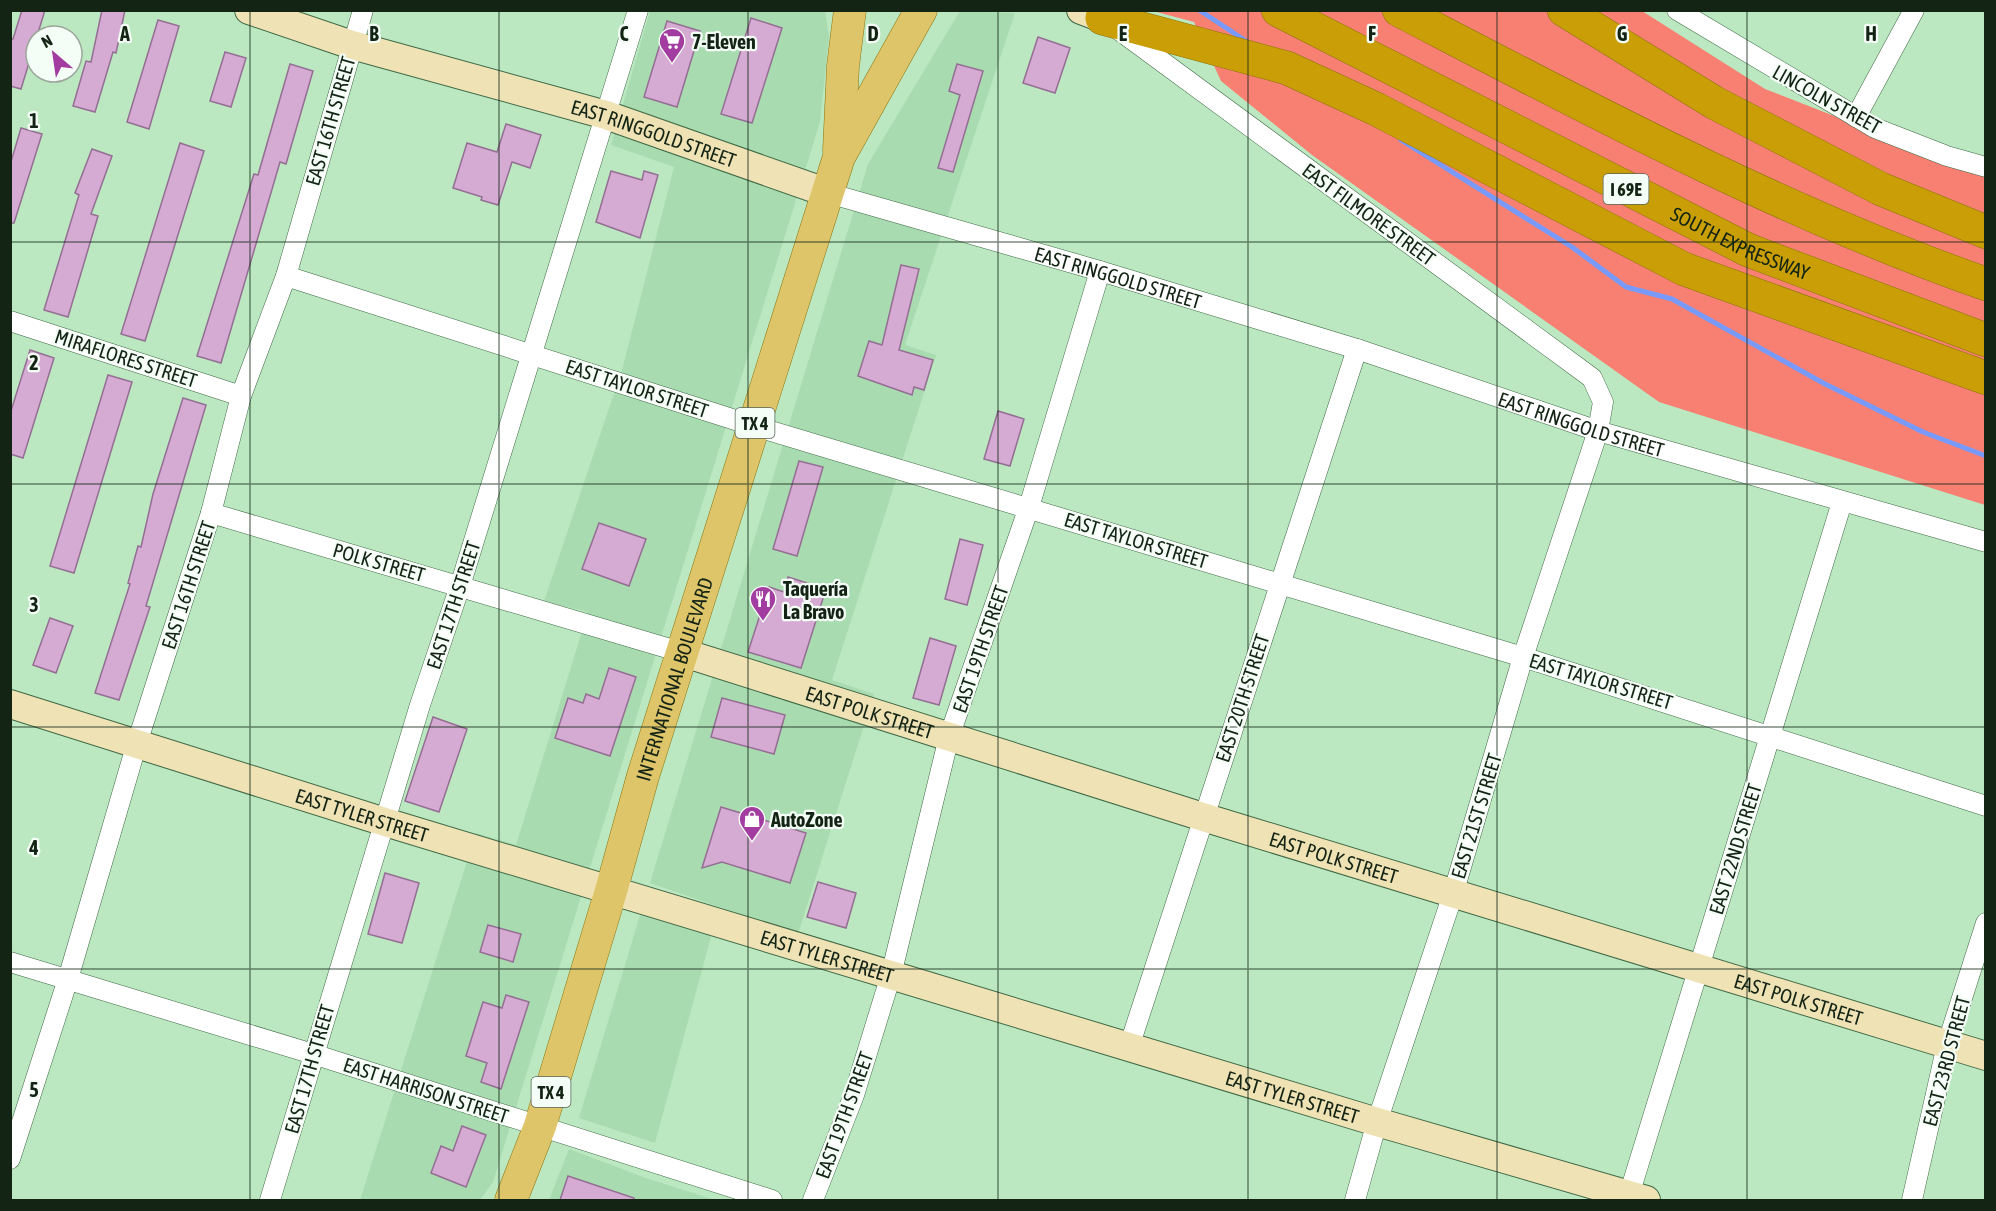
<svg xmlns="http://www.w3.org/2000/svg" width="1996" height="1211" font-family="'Asap Condensed',sans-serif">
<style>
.built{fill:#a9dbb0}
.green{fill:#f78072}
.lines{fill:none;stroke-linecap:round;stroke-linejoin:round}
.stream{stroke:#789afc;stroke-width:5}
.building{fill:#d5abd3;stroke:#956e93;stroke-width:1.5}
.street-casing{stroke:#3f6845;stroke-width:21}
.secondary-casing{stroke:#3f6845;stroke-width:30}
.primary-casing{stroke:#8a730c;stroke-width:33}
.highway-casing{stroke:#8a730c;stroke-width:34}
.street{stroke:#fff;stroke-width:20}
.secondary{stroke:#efe2b5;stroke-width:28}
.primary{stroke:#dfc56a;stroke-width:32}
.highway{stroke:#ca9e07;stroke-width:33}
.grid{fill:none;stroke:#132415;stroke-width:1.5;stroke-opacity:0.55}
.labels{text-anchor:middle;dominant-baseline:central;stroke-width:4.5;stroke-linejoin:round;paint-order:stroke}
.shield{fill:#f5fef6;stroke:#576558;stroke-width:1.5}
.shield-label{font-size:18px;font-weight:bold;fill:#132415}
.poi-label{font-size:20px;font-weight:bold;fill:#132415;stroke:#f5fef6;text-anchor:start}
.street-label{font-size:20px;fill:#132415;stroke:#f5fef6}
.grid-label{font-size:20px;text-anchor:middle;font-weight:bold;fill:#132415;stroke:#f5fef6;stroke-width:4.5;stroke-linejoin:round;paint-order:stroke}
</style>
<rect width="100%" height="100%" fill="#bbe8c0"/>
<g class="built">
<polygon points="650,11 825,11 829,36 820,122 493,1182 480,1200 360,1200 476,833 516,845 588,612 544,601 622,370 674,167 611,145"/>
<polygon points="960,11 1015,13 905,345 936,355 832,680 874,694 798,934 650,883 868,164"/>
<polygon points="640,915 667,917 712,933 655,1143 579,1118"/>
<polygon points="569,1149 646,1178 715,1200 549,1200"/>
</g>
<polygon class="green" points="1153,11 1642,11 1765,89 1985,175 1985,505 1659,402 1312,155 1221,81 1194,22"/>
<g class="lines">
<g class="stream">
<polyline points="1199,10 1249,43"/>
<polyline points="1401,140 1572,247 1626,287 1672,299 1825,384 1923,432 1986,456"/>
</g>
</g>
<g class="building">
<polygon points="22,10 45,10 21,89 10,86 10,39 13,39"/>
<polygon points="102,10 125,10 116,53 113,52 95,112 73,106 86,61 91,62"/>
<polygon points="751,18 782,28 752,123 721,114"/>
<polygon points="158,20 179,26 149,129 127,122"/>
<polygon points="667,21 700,31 677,107 644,97"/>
<polygon points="1038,37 1070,48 1055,93 1023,83"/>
<polygon points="225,52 246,58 231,107 210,101"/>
<polygon points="290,64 313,71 286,164 280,162 221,363 197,356 254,174 258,175"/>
<polygon points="957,64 983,71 953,172 938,168 960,95 949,91"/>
<polygon points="506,124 541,135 530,168 512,162 498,205 481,200 482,197 453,188 467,143 497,152"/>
<polygon points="21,128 42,134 14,223 10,223 10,165"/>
<polygon points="180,143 204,151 145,341 121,334"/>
<polygon points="92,149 112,156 91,214 98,216 68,317 44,310 79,195 75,193"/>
<polygon points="611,171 642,180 644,171 658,175 640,238 596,222"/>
<polygon points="901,265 919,269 899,350 933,360 924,390 914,387 912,395 858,376 869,341 882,345"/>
<polygon points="30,350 54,358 23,458 10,454 10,414"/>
<polygon points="108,375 132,382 74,573 50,566"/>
<polygon points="183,398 206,405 146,606 150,607 119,700 95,693 130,584 128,583 138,546 141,547 153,494"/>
<polygon points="998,411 1024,419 1010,466 984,459"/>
<polygon points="799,461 823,467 797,556 773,549"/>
<polygon points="599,523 646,539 629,586 582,569"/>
<polygon points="960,539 983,545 967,605 945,599"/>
<polygon points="788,577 826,589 801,668 748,652 769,587 784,592"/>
<polygon points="50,618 73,626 56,673 33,665"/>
<polygon points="930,638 956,646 939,705 913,698"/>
<polygon points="609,668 636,677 610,756 555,738 568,698 583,703 586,694 599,699"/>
<polygon points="722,698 785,715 774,754 711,737"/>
<polygon points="433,717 467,729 439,812 405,801"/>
<polygon points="721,807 806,833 790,883 722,862 702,868"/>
<polygon points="385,873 419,883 402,943 368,934"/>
<polygon points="818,882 856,893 846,928 807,917"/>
<polygon points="488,925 521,934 513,962 480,952"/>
<polygon points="506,995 529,1002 501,1089 481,1082 487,1063 466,1056 483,1002 502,1008"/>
<polygon points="462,1126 486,1135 466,1187 431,1173 441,1146 453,1151"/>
<polygon points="568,1176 634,1198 634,1200 560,1200"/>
</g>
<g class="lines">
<g class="street-casing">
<g id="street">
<polyline points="1677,10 1875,128 1947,156 1986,167"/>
<polyline points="1119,30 1592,378 1603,402 1598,431 1523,657 1453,894 1377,1122 1355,1200"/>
<polyline points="1856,117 1914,10"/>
<path id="s1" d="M828,193L1100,271L1357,349L1598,431L1986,542"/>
<polyline points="286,276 754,426 1523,657 1986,806"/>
<polyline points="10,321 241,396"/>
<polyline points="211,513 684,653"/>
<polyline points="10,962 313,1054 772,1200"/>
<polyline points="1129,1047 1357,349"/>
<polyline points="10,1159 68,979 137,743 211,513 241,396 286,276 363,10"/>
<polyline points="1629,1195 1842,502"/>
<polyline points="270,1200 420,705 460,586 638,10"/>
<polyline points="813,1200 854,1095 891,975 949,737 1029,507 1100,271"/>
<polyline points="1912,1200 1947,1045 1986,923"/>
</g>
</g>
<g class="secondary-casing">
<g id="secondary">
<path id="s2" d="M249,10L352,45L606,115L828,193"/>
<polyline points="1081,10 1102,18"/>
<path id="s3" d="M684,653L1203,817L1986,1056"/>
<path id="s4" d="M10,704L385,822L1377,1122L1646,1200"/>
</g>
</g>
<g class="primary-casing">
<g id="primary">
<polyline points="839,150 843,66 850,10"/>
<path id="s5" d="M511,1200L540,1126L611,891L643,776L839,157L921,10"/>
</g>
</g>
<g class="highway-casing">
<g id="highway">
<path id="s6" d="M1278,10L1748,250L1986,340"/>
<path d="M1399,10C1589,109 1783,213 1986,284"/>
<polyline points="1564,10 1715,103 1881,189 1986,232"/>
<polyline points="1102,18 1287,68 1376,109 1684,269 1986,378"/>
</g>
</g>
<use href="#street" class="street"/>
<use href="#secondary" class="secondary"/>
<use href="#primary" class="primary"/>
<use href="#highway" class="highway"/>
</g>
<path class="grid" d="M250,10V1200M499,10V1200M748,10V1200M998,10V1200M1248,10V1200M1497,10V1200M1747,10V1200M10,242H1986M10,484H1986M10,727H1986M10,969H1986"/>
<defs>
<g id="supermarket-pin" transform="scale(1.35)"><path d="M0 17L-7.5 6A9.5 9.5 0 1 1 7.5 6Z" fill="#a23ca0" stroke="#f5fef6"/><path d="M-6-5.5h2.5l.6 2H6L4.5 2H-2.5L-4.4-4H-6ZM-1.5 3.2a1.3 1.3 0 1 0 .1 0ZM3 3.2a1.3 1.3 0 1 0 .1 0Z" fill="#fff"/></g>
<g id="restaurant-pin" transform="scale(1.35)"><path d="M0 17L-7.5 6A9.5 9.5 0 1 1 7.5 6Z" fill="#a23ca0" stroke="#f5fef6"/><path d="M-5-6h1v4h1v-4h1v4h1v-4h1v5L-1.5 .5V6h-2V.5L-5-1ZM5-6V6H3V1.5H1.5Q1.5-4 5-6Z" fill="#fff"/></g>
<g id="shop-pin" transform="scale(1.35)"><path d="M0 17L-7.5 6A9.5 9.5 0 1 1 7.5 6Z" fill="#a23ca0" stroke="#f5fef6"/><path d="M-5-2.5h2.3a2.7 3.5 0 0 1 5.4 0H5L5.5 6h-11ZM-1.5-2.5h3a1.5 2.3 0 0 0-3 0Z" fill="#fff"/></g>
</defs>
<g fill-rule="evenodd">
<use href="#supermarket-pin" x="672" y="41"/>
<use href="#restaurant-pin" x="763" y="599"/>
<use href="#shop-pin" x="752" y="819"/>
</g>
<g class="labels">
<g class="shield">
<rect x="1603.5" y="174" width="45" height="30" rx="4.5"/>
<rect x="735.5" y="408" width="39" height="30" rx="4.5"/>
<rect x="531.5" y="1077" width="39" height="30" rx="4.5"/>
</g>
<g class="shield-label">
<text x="1626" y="189">I 69E</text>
<text x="755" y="423">TX 4</text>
<text x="551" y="1092">TX 4</text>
</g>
<g class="poi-label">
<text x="692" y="41">7-Eleven</text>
<text x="783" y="588">Taquería<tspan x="783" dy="23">La Bravo</tspan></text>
<text x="771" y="819">AutoZone</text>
</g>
<g class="street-label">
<text transform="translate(1827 99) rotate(29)">LINCOLN STREET</text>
<text transform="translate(330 121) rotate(-74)">EAST 16TH STREET</text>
<text stroke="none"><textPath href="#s2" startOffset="423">EAST RINGGOLD STREET</textPath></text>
<text transform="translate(1369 214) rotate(36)">EAST FILMORE STREET</text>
<text stroke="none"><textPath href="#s6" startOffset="518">SOUTH EXPRESSWAY</textPath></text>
<text stroke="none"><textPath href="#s1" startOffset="302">EAST RINGGOLD STREET</textPath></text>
<text transform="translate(126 358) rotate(18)">MIRAFLORES STREET</text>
<text transform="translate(637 388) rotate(18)">EAST TAYLOR STREET</text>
<text stroke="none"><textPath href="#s1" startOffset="788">EAST RINGGOLD STREET</textPath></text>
<text transform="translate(1136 540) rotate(17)">EAST TAYLOR STREET</text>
<text transform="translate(379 562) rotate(16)">POLK STREET</text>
<text transform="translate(188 585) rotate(-72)">EAST 16TH STREET</text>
<text transform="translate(453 605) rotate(-72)">EAST 17TH STREET</text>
<text transform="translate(980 649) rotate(-71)">EAST 19TH STREET</text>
<text stroke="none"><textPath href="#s5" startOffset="546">INTERNATIONAL BOULEVARD</textPath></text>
<text transform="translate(1601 681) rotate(17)">EAST TAYLOR STREET</text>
<text transform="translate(1242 698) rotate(-72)">EAST 20TH STREET</text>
<text stroke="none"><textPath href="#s3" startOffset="195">EAST POLK STREET</textPath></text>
<text stroke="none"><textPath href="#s4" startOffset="369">EAST TYLER STREET</textPath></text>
<text transform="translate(1476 816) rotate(-73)">EAST 21ST STREET</text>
<text transform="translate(1735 849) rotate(-73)">EAST 22ND STREET</text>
<text stroke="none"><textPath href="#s3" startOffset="681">EAST POLK STREET</textPath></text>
<text stroke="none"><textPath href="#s4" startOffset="855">EAST TYLER STREET</textPath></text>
<text stroke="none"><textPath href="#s3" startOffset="1167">EAST POLK STREET</textPath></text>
<text transform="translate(1946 1061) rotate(-75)">EAST 23RD STREET</text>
<text transform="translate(309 1069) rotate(-74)">EAST 17TH STREET</text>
<text transform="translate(426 1090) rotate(18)">EAST HARRISON STREET</text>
<text stroke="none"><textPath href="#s4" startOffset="1341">EAST TYLER STREET</textPath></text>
<text transform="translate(844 1115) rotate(-70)">EAST 19TH STREET</text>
</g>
</g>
<g class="grid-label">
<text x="125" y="41">A</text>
<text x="374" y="41">B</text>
<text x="624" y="41">C</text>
<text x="873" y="41">D</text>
<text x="1123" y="41">E</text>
<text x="1372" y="41">F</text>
<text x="1622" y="41">G</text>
<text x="1871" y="41">H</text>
<text x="34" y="128">1</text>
<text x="34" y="370">2</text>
<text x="34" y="612">3</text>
<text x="34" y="855">4</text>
<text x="34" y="1097">5</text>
</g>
<rect width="1996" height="1211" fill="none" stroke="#132415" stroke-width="24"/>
<g transform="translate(54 54) rotate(331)"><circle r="28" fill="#f5fef6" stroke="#9ba79c" stroke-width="1.5"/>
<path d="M0-4.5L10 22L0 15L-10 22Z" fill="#a23ca0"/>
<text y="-9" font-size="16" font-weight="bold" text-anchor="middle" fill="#132415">N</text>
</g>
</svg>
